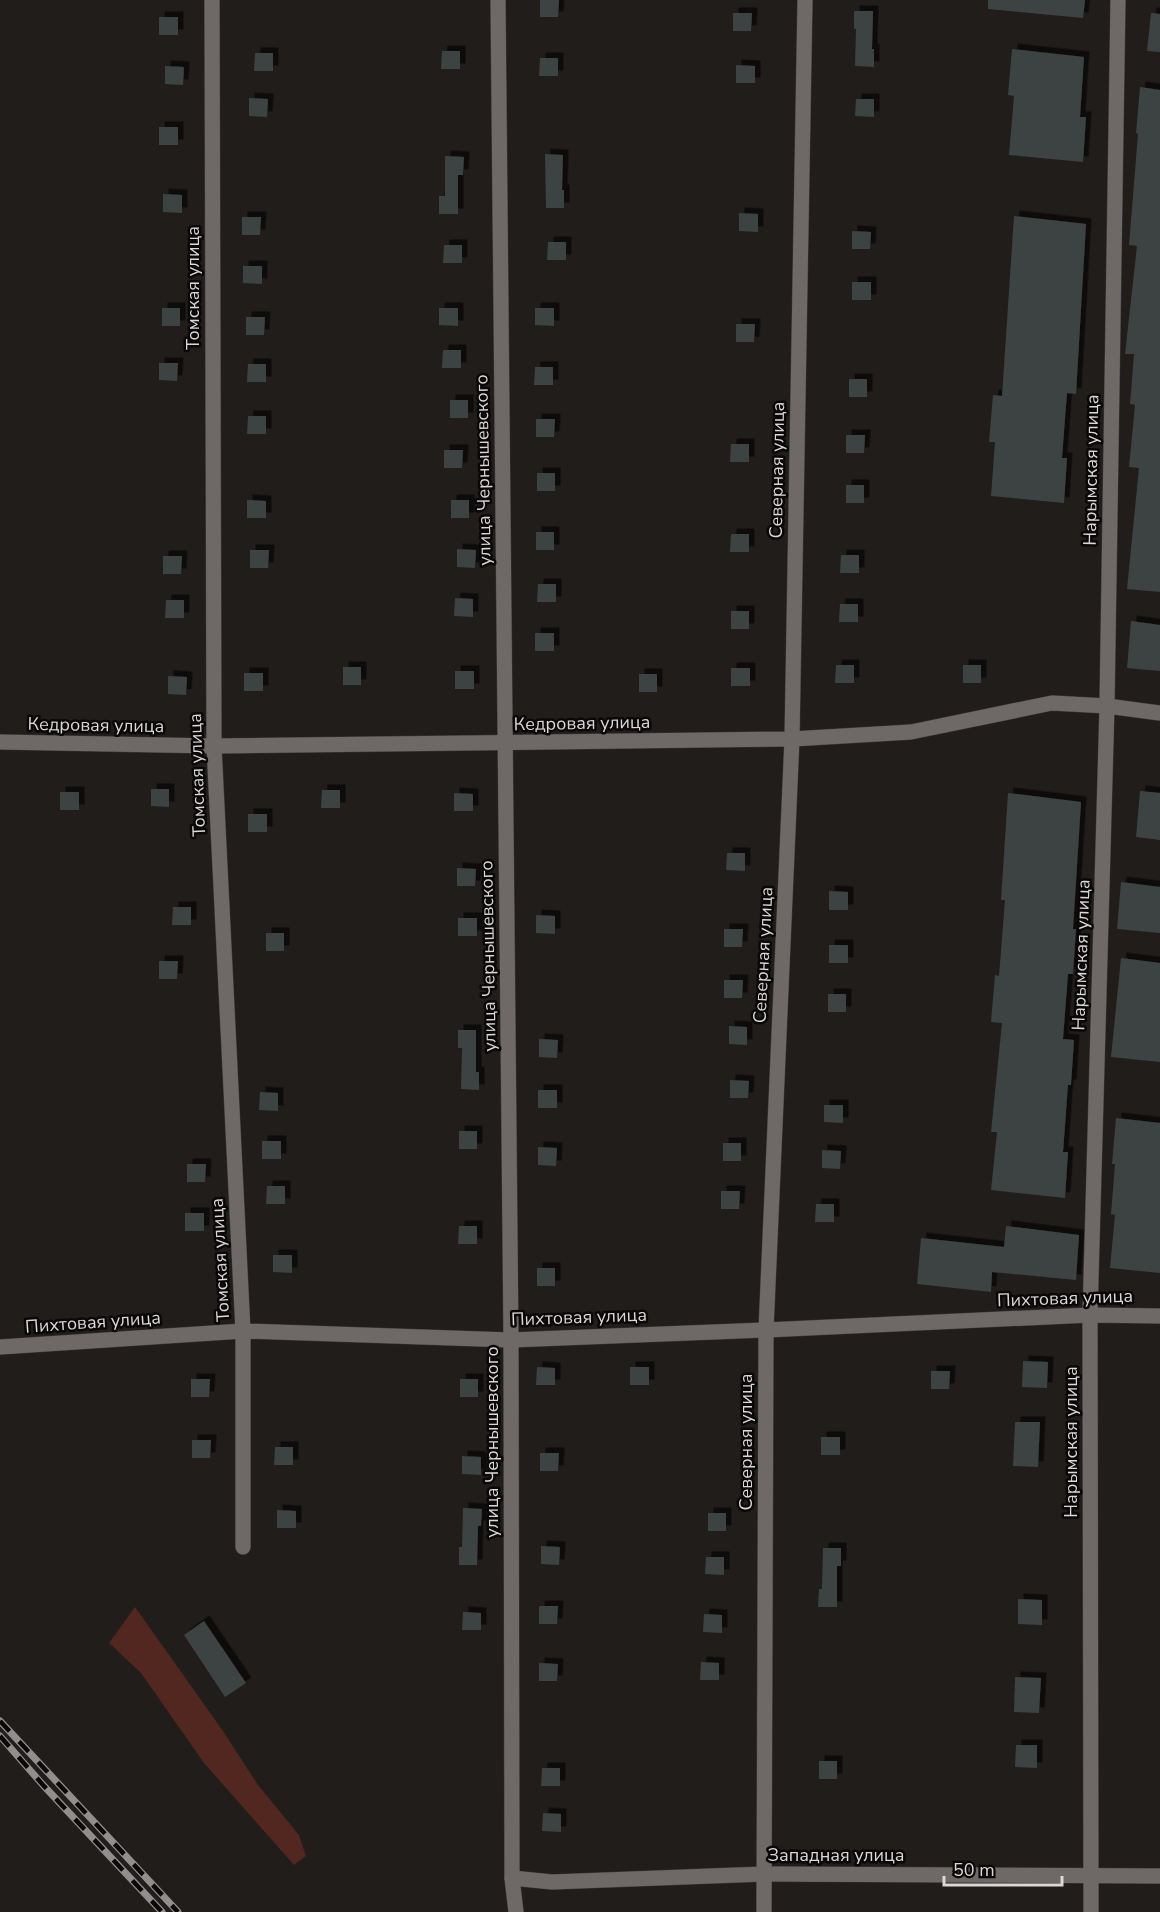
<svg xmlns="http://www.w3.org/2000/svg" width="1160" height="1912" font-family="'Nunito Sans',sans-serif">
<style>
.green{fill:#51271f}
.building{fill:#3c4242;filter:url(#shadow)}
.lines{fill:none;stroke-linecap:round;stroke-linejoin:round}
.minor-casing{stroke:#3d3938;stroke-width:16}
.minor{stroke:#6e6867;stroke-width:15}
.rail-casing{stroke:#928e8d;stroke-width:7}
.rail{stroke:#090707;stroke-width:4.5;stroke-dasharray:14;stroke-linecap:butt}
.labels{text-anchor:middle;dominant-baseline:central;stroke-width:5;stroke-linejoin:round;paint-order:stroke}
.street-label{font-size:18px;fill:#dad7d6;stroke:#090707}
</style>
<defs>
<filter id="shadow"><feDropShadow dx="5.5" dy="-5.5" stdDeviation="0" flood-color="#0009"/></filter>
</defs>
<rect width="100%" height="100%" fill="#211d1b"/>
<polygon class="green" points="135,1607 223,1731 258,1785 299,1835 306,1856 294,1865 204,1763 141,1673 109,1643"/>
<g class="building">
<polygon points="540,0 559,0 558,17 540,17"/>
<polygon points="988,0 1085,0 1083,18 988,9"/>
<polygon points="854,11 873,11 872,49 874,49 874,67 855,66 856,29 854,29"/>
<polygon points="733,13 752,13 751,31 733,31"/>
<polygon points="1151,13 1160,14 1160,52 1147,51"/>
<rect x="159" y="17" width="19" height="18"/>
<polygon points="1012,49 1084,57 1080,117 1086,117 1083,162 1009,155 1014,96 1008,95"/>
<polygon points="442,51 460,51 460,69 441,69"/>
<polygon points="255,53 273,53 273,71 254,71"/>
<polygon points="540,58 558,58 558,76 539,76"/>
<polygon points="736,65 755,66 755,83 736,83"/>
<polygon points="165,66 184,67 183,85 165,84"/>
<polygon points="1140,87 1160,90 1160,592 1127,589 1139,468 1129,467 1135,405 1130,404 1134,354 1125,354 1137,246 1129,245 1138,134 1136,133"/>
<polygon points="249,98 268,99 267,117 249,116"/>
<polygon points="856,99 874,99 874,117 855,116"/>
<rect x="159" y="127" width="19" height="18"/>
<polygon points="545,154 563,155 562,190 564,190 564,208 546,208"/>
<polygon points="445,156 464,157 463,175 458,175 458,214 439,214 439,196 445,196"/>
<polygon points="163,194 182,195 182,213 163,212"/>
<polygon points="739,213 758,214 758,232 739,231"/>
<polygon points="1014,216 1086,224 1076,394 1067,393 1062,458 1067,458 1064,503 991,496 995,442 989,442 993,395 1002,396"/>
<polygon points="242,217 261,217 260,235 242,235"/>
<polygon points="852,231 871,232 870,249 852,249"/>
<polygon points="548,242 566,242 566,260 547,260"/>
<polygon points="444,245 462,245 462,263 443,263"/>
<polygon points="243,266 262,266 262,284 243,283"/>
<rect x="852" y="282" width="19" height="18"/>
<rect x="162" y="308" width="18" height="18"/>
<polygon points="439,308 458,308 458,326 439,325"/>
<polygon points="535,308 554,308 554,326 535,325"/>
<polygon points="246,317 265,317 264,335 246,335"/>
<polygon points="736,324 755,324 754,342 736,342"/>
<polygon points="443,350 461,350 461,368 442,368"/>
<polygon points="159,363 178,363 177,381 159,380"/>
<polygon points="248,364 266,364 266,382 247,382"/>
<polygon points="535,367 553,367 553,385 534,385"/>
<rect x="849" y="379" width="18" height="18"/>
<rect x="450" y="400" width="18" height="18"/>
<polygon points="248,416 266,416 266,434 247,434"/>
<polygon points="536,419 555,419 554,437 536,437"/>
<polygon points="846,435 865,435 864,453 846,453"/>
<polygon points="731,444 749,444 749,462 730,462"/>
<polygon points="444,450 463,450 462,468 444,468"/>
<rect x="537" y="473" width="18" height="18"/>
<rect x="846" y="485" width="18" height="18"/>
<polygon points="247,500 266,501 266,518 247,518"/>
<rect x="451" y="500" width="18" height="18"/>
<rect x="536" y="532" width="18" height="18"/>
<polygon points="731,534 749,534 749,552 730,552"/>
<polygon points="457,549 476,550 475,568 457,567"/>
<polygon points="250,550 269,550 268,568 250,568"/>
<polygon points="841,555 859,555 859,573 840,573"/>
<polygon points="163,556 182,556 181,574 163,574"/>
<polygon points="538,584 556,584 556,602 537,602"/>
<polygon points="455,598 473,599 473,617 454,616"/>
<polygon points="166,600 184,600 184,618 165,618"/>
<polygon points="840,604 858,604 858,622 839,622"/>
<rect x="731" y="611" width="18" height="18"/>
<polygon points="1131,621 1160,625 1160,671 1127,668"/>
<rect x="535" y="633" width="19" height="18"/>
<polygon points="836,665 854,665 854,683 835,683"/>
<rect x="963" y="665" width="18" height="18"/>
<rect x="343" y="667" width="18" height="18"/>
<rect x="731" y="668" width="19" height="18"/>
<rect x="455" y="671" width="19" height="18"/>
<rect x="244" y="673" width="19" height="18"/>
<rect x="639" y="674" width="18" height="18"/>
<polygon points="168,676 187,677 186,695 168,694"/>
<polygon points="151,789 169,789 169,807 151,806"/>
<polygon points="322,790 340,790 340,808 321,808"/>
<polygon points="1140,791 1160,793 1160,840 1136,837"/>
<rect x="60" y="792" width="19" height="18"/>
<polygon points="454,793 473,794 473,811 454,811"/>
<polygon points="1008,793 1081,802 1073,929 1076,929 1073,974 1068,974 1063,1039 1074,1040 1071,1085 1068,1085 1063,1152 1068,1152 1065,1198 991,1190 997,1132 991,1132 1002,1023 991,1022 995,975 999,976 1005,900 1001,900"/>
<rect x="248" y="814" width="19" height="18"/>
<polygon points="727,853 745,853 745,871 726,870"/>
<polygon points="457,868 476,869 475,886 457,886"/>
<polygon points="1121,882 1160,887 1160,933 1117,929"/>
<polygon points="829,891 848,892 848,910 829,910"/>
<polygon points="173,907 191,907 191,925 172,925"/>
<polygon points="536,915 555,916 555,934 536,933"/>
<rect x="458" y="918" width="19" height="18"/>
<polygon points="724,929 743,929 742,947 724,947"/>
<rect x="266" y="933" width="18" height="18"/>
<rect x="829" y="945" width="19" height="18"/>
<polygon points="1121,958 1160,963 1160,1062 1111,1057"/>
<polygon points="159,961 178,961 177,979 159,979"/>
<polygon points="724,980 743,980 742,998 724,998"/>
<rect x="828" y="994" width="18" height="18"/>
<polygon points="729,1026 747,1027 747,1045 729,1044"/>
<polygon points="458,1030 476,1030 476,1072 479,1072 479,1090 461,1089 462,1048 458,1048"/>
<polygon points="539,1039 558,1040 557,1058 539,1057"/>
<polygon points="730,1080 749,1081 748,1098 730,1098"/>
<rect x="538" y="1090" width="19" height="18"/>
<polygon points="260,1092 278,1093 278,1111 259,1110"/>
<polygon points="824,1105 843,1105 843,1123 824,1122"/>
<polygon points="1116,1118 1160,1123 1160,1273 1110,1268 1115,1215 1111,1214 1115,1164 1112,1164"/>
<rect x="459" y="1131" width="18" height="18"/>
<rect x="262" y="1141" width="19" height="18"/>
<rect x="723" y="1143" width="18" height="18"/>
<polygon points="538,1147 557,1148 556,1166 538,1165"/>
<polygon points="822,1150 841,1151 840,1169 822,1168"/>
<polygon points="187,1164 206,1164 205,1182 187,1182"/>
<polygon points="267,1186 285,1186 285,1204 266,1204"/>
<polygon points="721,1191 740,1191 739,1209 721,1209"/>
<polygon points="816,1204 834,1204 834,1222 815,1222"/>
<rect x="185" y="1213" width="19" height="18"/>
<polygon points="459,1226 477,1226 477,1244 458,1244"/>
<polygon points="1006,1226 1079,1235 1076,1280 992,1272 991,1292 917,1284 921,1238 1004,1247"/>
<polygon points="273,1255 292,1255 292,1273 273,1272"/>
<rect x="537" y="1268" width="18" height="18"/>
<polygon points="1023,1361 1048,1362 1047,1388 1022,1387"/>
<polygon points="537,1367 555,1368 555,1385 536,1385"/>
<rect x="630" y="1367" width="19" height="18"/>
<polygon points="931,1371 950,1371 949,1389 931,1389"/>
<polygon points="191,1379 210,1379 209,1397 191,1397"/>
<rect x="460" y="1379" width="18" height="18"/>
<polygon points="1015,1422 1040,1422 1038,1467 1013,1466"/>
<rect x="821" y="1437" width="19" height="18"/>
<polygon points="192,1440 211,1440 210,1458 192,1458"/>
<polygon points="275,1447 293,1447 293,1465 274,1465"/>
<polygon points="540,1453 559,1453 558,1471 540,1471"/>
<polygon points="462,1456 481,1457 481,1475 462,1474"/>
<polygon points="463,1508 482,1509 481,1526 478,1526 477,1565 459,1565 459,1547 462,1547"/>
<polygon points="277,1510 296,1511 296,1528 277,1528"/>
<rect x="708" y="1513" width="18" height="18"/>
<polygon points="541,1546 560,1547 559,1565 541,1564"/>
<polygon points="823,1548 841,1548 841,1566 837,1566 837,1607 818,1607 819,1589 822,1589"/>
<polygon points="706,1557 724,1557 724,1575 705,1574"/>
<polygon points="1018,1599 1042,1600 1042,1625 1018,1624"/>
<polygon points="539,1606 558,1606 557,1624 539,1624"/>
<polygon points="463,1612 481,1613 481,1630 462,1630"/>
<polygon points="704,1614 722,1615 722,1633 703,1632"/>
<polygon points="204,1621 246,1683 225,1697 184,1635"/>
<polygon points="701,1662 719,1663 719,1680 700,1680"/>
<polygon points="539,1663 558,1664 557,1681 539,1681"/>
<polygon points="1015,1677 1041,1678 1039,1713 1014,1712"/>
<polygon points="1016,1745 1037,1745 1037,1768 1015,1767"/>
<rect x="819" y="1761" width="18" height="18"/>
<polygon points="542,1768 560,1768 560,1786 541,1786"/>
<polygon points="543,1813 561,1814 561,1832 542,1831"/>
</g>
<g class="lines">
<g class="minor-casing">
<g id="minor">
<polyline points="212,0 214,746 243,1331 243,1547"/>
<polyline points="498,0 511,1340 512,1878 516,1912"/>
<polyline points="0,742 214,746 792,739 911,732 1052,703 1107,706 1160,713"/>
<polyline points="0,1347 243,1331 511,1340 766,1330 1090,1315 1160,1316"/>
<polyline points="512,1878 552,1882 765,1874 1160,1876"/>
<polyline points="764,1912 766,1330 792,739 805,0"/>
<polyline points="1091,1912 1090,1315 1107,706 1118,0"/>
</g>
</g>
<use href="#minor" class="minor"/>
<g class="rail-casing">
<g id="rail">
<polyline points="0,1721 178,1912"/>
<polyline points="0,1736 43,1785 162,1912"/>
</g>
</g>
<use href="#rail" class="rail"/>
</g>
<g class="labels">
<g class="street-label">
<text transform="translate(193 288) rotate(-90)">Томская улица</text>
<text transform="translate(483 470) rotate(-91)">улица Чернышевского</text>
<text transform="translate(777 470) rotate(-89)">Северная улица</text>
<text transform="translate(1091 470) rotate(-89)">Нарымская улица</text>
<text transform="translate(582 723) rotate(-1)">Кедровая улица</text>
<text transform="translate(96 725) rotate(1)">Кедровая улица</text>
<text transform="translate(197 775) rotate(-92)">Томская улица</text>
<text transform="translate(763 955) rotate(-87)">Северная улица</text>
<text transform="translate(1081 955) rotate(-88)">Нарымская улица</text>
<text transform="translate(488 956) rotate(-91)">улица Чернышевского</text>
<text transform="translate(220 1260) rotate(-93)">Томская улица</text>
<text transform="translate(1065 1298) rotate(-2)">Пихтовая улица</text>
<text transform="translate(579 1317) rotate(-2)">Пихтовая улица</text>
<text transform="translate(93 1322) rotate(-4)">Пихтовая улица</text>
<text transform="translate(492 1442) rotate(-90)">улица Чернышевского</text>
<text transform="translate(746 1442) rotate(-90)">Северная улица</text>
<text transform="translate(1071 1442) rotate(-90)">Нарымская улица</text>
<text x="836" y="1855">Западная улица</text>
</g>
</g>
<path d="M944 1876v9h118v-9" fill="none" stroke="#dad7d6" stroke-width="3"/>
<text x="953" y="1876" font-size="18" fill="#dad7d6" stroke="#090707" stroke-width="4.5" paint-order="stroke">50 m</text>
</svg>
